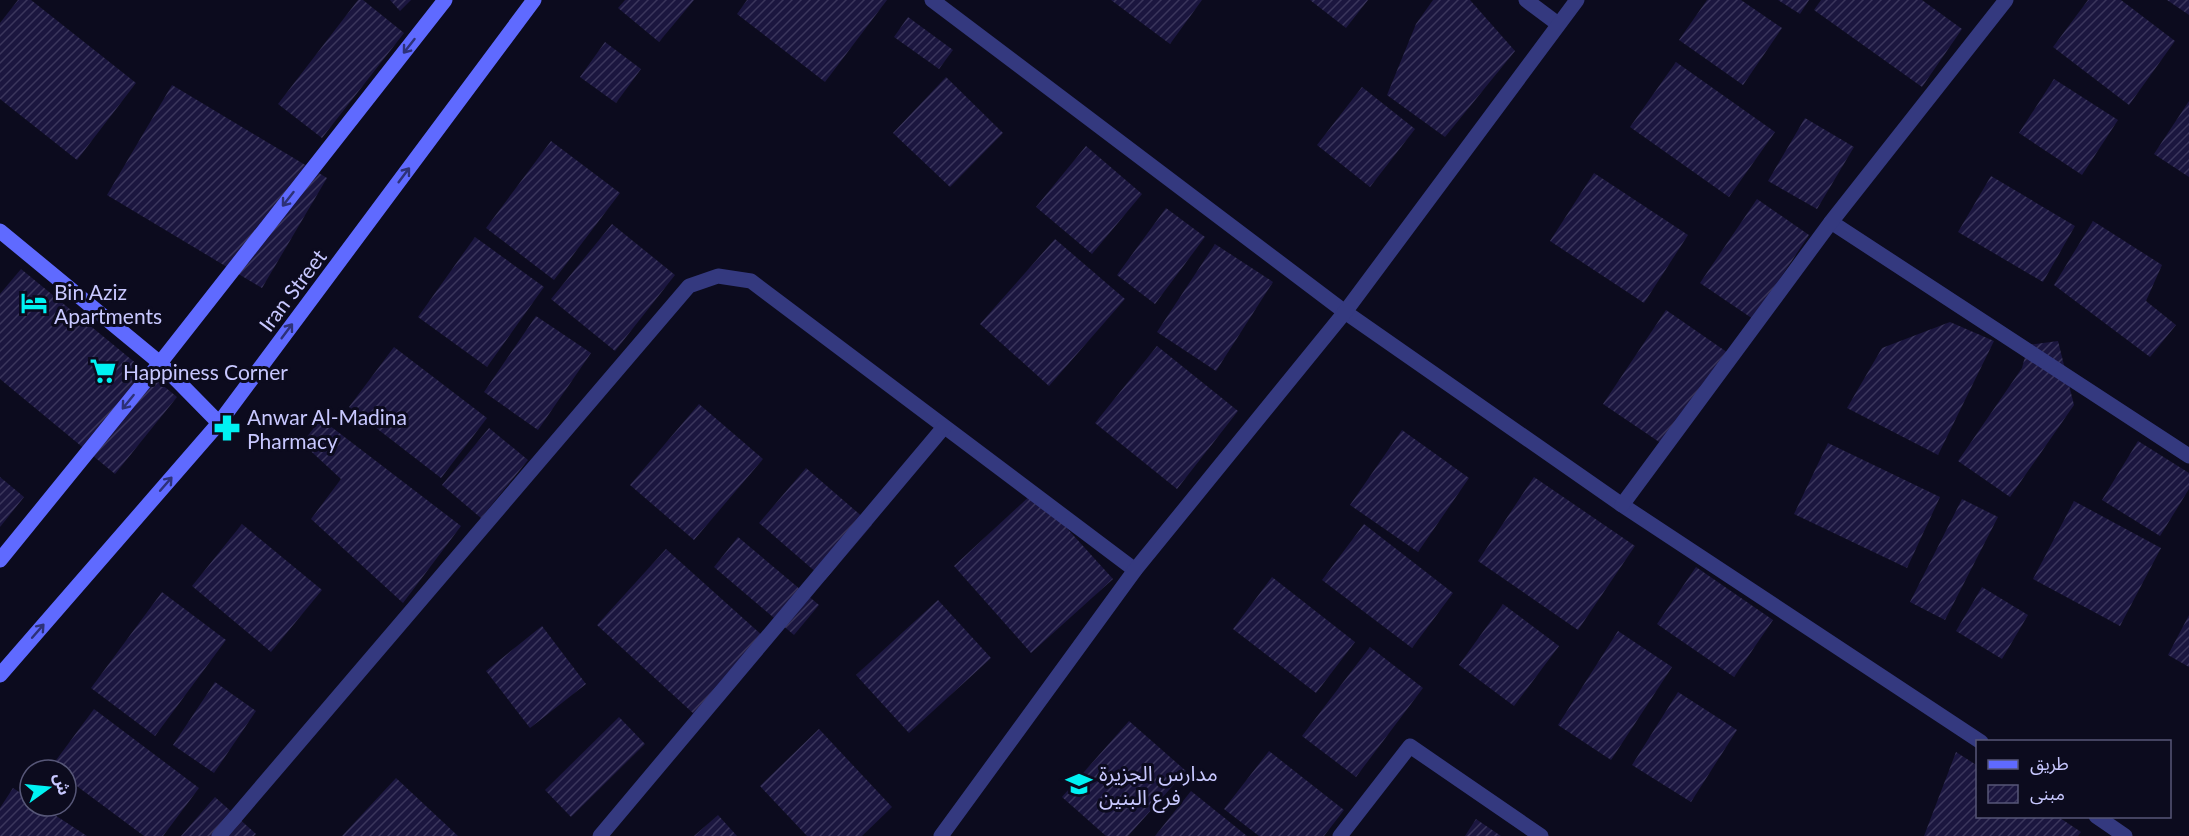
<svg xmlns="http://www.w3.org/2000/svg" width="2189" height="836" font-family="Lato,'Noto Sans Arabic',sans-serif">
<style>
.building{fill:url(#building-hatch)}
.lines{fill:none;stroke-linecap:round;stroke-linejoin:round}
.street{stroke:#34397f;stroke-width:15}
.secondary{stroke:#5f6aff;stroke-width:15}
.oneway{stroke:#2d3178}
.labels{text-anchor:middle;dominant-baseline:central;stroke-width:6;stroke-linejoin:round;paint-order:stroke}
.street-label{font-size:21px;fill:#c8c8ff;stroke:#0c0b1e}
.poi-label{font-size:21px;fill:#c8c8ff;stroke:#0c0b1e;text-anchor:start}
</style>
<defs>
<pattern id="building-hatch" width="6" height="6" patternUnits="userSpaceOnUse" patternTransform="scale(1.5)"><rect width="6" height="6" fill="#1b163f"/><path d="M-1 1l2-2M0 6l6-6M5 7l2-2" fill="none" stroke="#3b365c"/></pattern>
</defs>
<rect width="100%" height="100%" fill="#0c0b1e"/>
<g class="building">
<polygon points="18,0 31,0 136,83 77,160 0,99 0,23"/>
<polygon points="358,0 363,0 404,33 322,138 278,104"/>
<polygon points="390,0 411,0 400,11"/>
<polygon points="625,0 694,0 659,42 618,8"/>
<polygon points="747,0 887,0 825,82 737,14"/>
<polygon points="1111,0 1202,0 1170,44"/>
<polygon points="1310,0 1368,0 1346,28"/>
<polygon points="1433,0 1470,0 1515,51 1445,137 1387,95 1416,24"/>
<polygon points="1707,0 1741,0 1782,28 1743,85 1679,40"/>
<polygon points="1778,0 1809,0 1800,14"/>
<polygon points="1821,0 1922,0 1962,29 1922,87 1814,10"/>
<polygon points="2088,0 2121,0 2175,41 2129,105 2053,47"/>
<polygon points="2167,0 2189,0 2189,15"/>
<polygon points="908,17 953,50 939,69 894,37"/>
<polygon points="605,42 641,69 616,103 580,77"/>
<polygon points="1676,62 1775,132 1729,197 1630,127"/>
<polygon points="946,77 1003,133 950,187 893,133"/>
<polygon points="2054,79 2118,120 2082,175 2019,133"/>
<polygon points="172,85 327,178 262,288 107,195"/>
<polygon points="1362,87 1415,129 1370,187 1317,145"/>
<polygon points="2189,101 2189,177 2154,154"/>
<polygon points="1805,118 1854,147 1817,209 1768,181"/>
<polygon points="551,141 620,193 554,280 486,228"/>
<polygon points="1086,146 1142,194 1092,254 1036,207"/>
<polygon points="1594,173 1688,235 1644,303 1550,241"/>
<polygon points="1991,176 2075,226 2043,282 1958,232"/>
<polygon points="1757,199 1809,235 1753,319 1700,283"/>
<polygon points="1166,208 1205,237 1155,304 1117,275"/>
<polygon points="2093,221 2162,265 2146,301 2176,325 2150,357 2054,285"/>
<polygon points="612,224 675,275 615,351 551,299"/>
<polygon points="475,237 544,287 487,367 418,317"/>
<polygon points="1055,239 1125,299 1049,386 980,324"/>
<polygon points="1215,244 1273,282 1216,371 1157,332"/>
<polygon points="21,269 177,397 115,474 0,379 0,294"/>
<polygon points="1666,310 1734,357 1671,450 1603,404"/>
<polygon points="536,316 591,353 538,430 484,392"/>
<polygon points="1950,322 1994,341 1938,455 1847,408 1882,348"/>
<polygon points="2058,341 2074,405 2010,497 1958,461 2022,368 2028,345"/>
<polygon points="1157,346 1238,411 1177,489 1095,423"/>
<polygon points="394,347 487,418 441,478 349,407"/>
<polygon points="699,404 763,459 694,540 630,485"/>
<polygon points="321,419 461,526 403,603 311,519 341,479 302,443"/>
<polygon points="489,428 528,460 481,518 442,485"/>
<polygon points="1402,430 1469,478 1418,552 1350,505"/>
<polygon points="2138,441 2189,473 2189,489 2160,536 2102,500"/>
<polygon points="1828,443 1940,497 1907,568 1794,514"/>
<polygon points="806,468 872,525 825,580 759,523"/>
<polygon points="0,477 24,497 0,527"/>
<polygon points="1534,477 1635,546 1578,630 1478,561"/>
<polygon points="1034,492 1113,579 1031,653 954,566"/>
<polygon points="1962,499 1998,517 1945,620 1910,602"/>
<polygon points="2074,501 2161,548 2120,626 2033,579"/>
<polygon points="242,524 322,590 271,652 192,586"/>
<polygon points="1364,524 1453,593 1412,648 1322,580"/>
<polygon points="738,537 819,605 794,635 714,567"/>
<polygon points="666,549 765,638 695,715 597,625"/>
<polygon points="1696,567 1773,620 1734,677 1657,624"/>
<polygon points="1272,577 1355,642 1316,693 1233,629"/>
<polygon points="1982,587 2028,615 2002,659 1956,631"/>
<polygon points="162,592 226,640 155,736 91,688"/>
<polygon points="938,600 991,658 909,733 856,675"/>
<polygon points="1503,604 1559,646 1514,706 1459,665"/>
<polygon points="2189,615 2189,667 2168,655"/>
<polygon points="542,626 586,684 530,728 486,671"/>
<polygon points="1618,631 1672,667 1611,760 1558,725"/>
<polygon points="1370,647 1423,688 1356,777 1302,736"/>
<polygon points="215,682 256,711 214,773 173,745"/>
<polygon points="1678,692 1737,730 1691,802 1632,765"/>
<polygon points="94,709 199,788 163,836 144,836 66,778 66,770 56,770 51,767"/>
<polygon points="619,717 645,744 571,817 545,790"/>
<polygon points="1129,721 1186,771 1128,836 1106,836 1062,797"/>
<polygon points="819,729 892,807 862,836 807,836 760,786"/>
<polygon points="1269,751 1344,810 1324,836 1259,836 1224,809"/>
<polygon points="1956,752 1978,766 1978,816 2057,816 2081,832 2078,836 1924,836"/>
<polygon points="396,778 458,836 342,836"/>
<polygon points="13,788 30,799 30,806 41,806 87,836 0,836 0,808"/>
<polygon points="1191,791 1247,836 1155,836"/>
<polygon points="215,797 256,834 254,836 181,836"/>
<polygon points="718,815 737,836 694,836"/>
<polygon points="1476,819 1501,836 1465,836"/>
</g>
<g class="lines">
<g class="street">
<polyline points="932,0 1345,312 1622,505 1981,742"/>
<polyline points="1526,0 1558,24"/>
<polyline points="1831,222 2189,456"/>
<polyline points="1622,505 1831,222 2006,0"/>
<polyline points="2096,816 2125,836"/>
<polyline points="219,836 689,286 718,276 751,281 1135,570"/>
<polyline points="600,836 944,427"/>
<polyline points="941,836 1135,570 1345,312 1577,0"/>
<polyline points="1340,836 1410,746 1541,836"/>
</g>
<g class="secondary">
<polyline points="0,231 160,363 219,423"/>
<polyline points="0,560 160,363 445,0"/>
<polyline points="0,675 219,423 534,0"/>
</g>
</g>
<defs><path id="oneway-shaft" d="M-6 0H5M1.5-3L5.5 0L1.5 3" fill="none" stroke-width="1.6" stroke-linecap="round" stroke-linejoin="round" transform="scale(1.5)"/></defs>
<g class="oneway">
<use href="#oneway-shaft" transform="translate(409 46) rotate(128)"/>
<use href="#oneway-shaft" transform="translate(404 175) rotate(-53)"/>
<use href="#oneway-shaft" transform="translate(288 199) rotate(128)"/>
<use href="#oneway-shaft" transform="translate(287 331) rotate(-53)"/>
<use href="#oneway-shaft" transform="translate(128 402) rotate(129)"/>
<use href="#oneway-shaft" transform="translate(166 484) rotate(-49)"/>
<use href="#oneway-shaft" transform="translate(38 631) rotate(-49)"/>
</g>
<defs>
<g id="hotel-bare" transform="scale(2.07)"><path d="M-6-4.5h1.5V1H6V5H4.5V3h-9V5H-6ZM-4 0a1.8 1.8 0 1 1 3.6 0ZM.5 0V-2.5h3Q6-2.5 6 0Z" fill="#00f2f3" stroke="#0c0b1e" stroke-width="2.5" paint-order="stroke"/></g>
<g id="supermarket-bare" transform="scale(2.07)"><path d="M-6-5.5h2.5l.6 2H6L4.5 2H-2.5L-4.4-4H-6ZM-1.5 3.2a1.3 1.3 0 1 0 .1 0ZM3 3.2a1.3 1.3 0 1 0 .1 0Z" fill="#00f2f3" stroke="#0c0b1e" stroke-width="2.5" paint-order="stroke"/></g>
<g id="pharmacy-bare" transform="scale(2.07)"><path d="M-2-6h4v4h4v4h-4v4h-4v-4h-4v-4h4Z" fill="#00f2f3" stroke="#0c0b1e" stroke-width="2.5" paint-order="stroke"/></g>
<g id="school-bare" transform="scale(2.07)"><path d="M0-5L7-2L0 1L-7-2ZM-4 1L0 2.5L4 1V4Q0 6-4 4Z" fill="#00f2f3" stroke="#0c0b1e" stroke-width="2.5" paint-order="stroke"/></g>
</defs>
<g fill-rule="evenodd">
<use href="#hotel-bare" x="34" y="303"/>
<use href="#supermarket-bare" x="103" y="371"/>
<use href="#pharmacy-bare" x="227" y="428"/>
<use href="#school-bare" x="1079" y="784"/>
</g>
<g class="labels">
<g class="street-label">
<text transform="translate(292 290) rotate(-53)">Iran Street</text>
</g>
<g class="poi-label">
<text x="54" y="291">Bin Aziz<tspan x="54" dy="24">Apartments</tspan></text>
<text x="123" y="371">Happiness Corner</text>
<text x="247" y="416">Anwar Al-Madina<tspan x="247" dy="24">Pharmacy</tspan></text>
<text x="1099" y="772">مدارس الجزيرة<tspan x="1099" dy="24">فرع البنين</tspan></text>
</g>
</g>
<rect x="1976" y="740" width="195" height="78" fill="#0c0b1e" stroke="#575778" stroke-width="1.5"/>
<rect x="1988" y="760" width="30" height="9" fill="#5f6aff" stroke="#575778" stroke-width="1.5"/>
<text x="2030" y="770" font-size="18" fill="#c8c8ff">طريق</text>
<rect x="1988" y="785" width="30" height="18" fill="url(#building-hatch)" stroke="#575778" stroke-width="1.5"/>
<text x="2030" y="800" font-size="18" fill="#c8c8ff">مبنى</text>
<g transform="translate(48 788) rotate(75)"><circle r="28" fill="#0c0b1e" stroke="#575778" stroke-width="1.5"/>
<path d="M0-4.5L10 22L0 15L-10 22Z" fill="#00f2f3"/>
<text y="-9" font-size="16" font-weight="bold" text-anchor="middle" fill="#c8c8ff">ش</text>
</g>
</svg>
